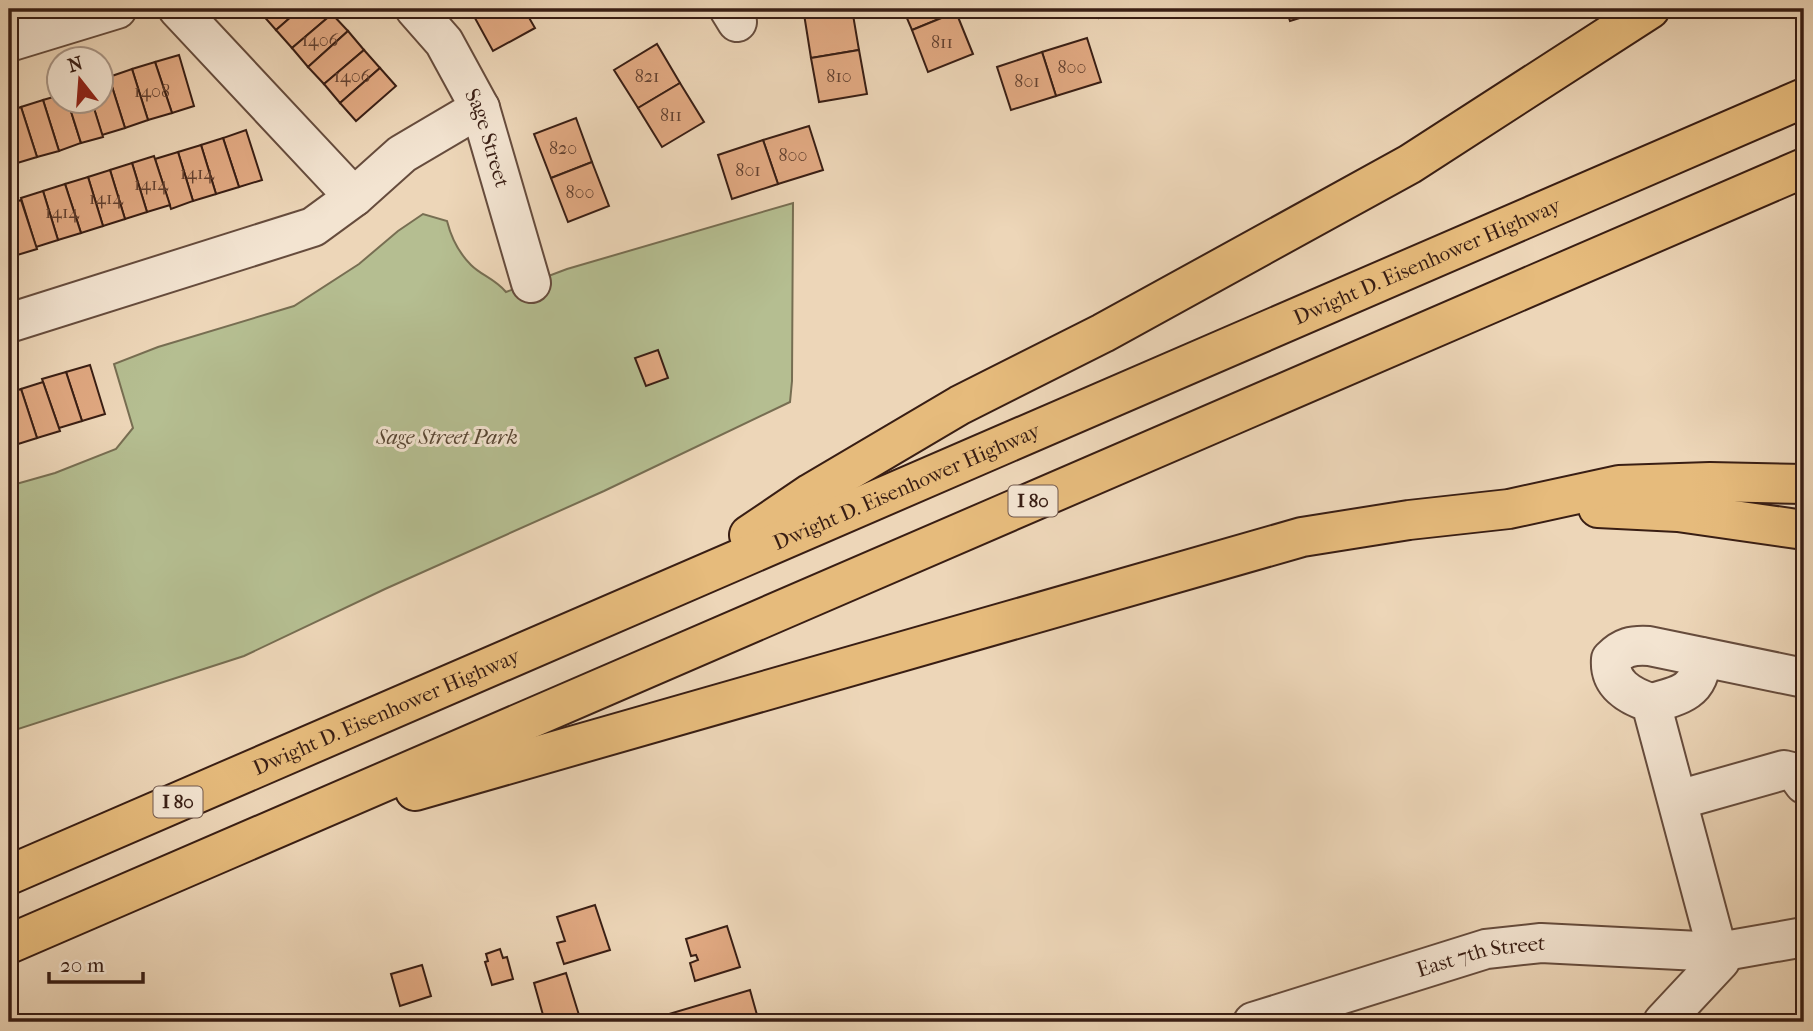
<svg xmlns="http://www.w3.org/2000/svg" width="1813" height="1031" font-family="'IM FELL French Canon',serif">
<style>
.green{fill:#b5be91;stroke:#776e52;stroke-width:2}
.building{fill:#e1a982;stroke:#391e14;stroke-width:2}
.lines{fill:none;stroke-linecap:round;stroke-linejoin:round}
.minor-casing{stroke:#664c3d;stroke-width:42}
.highway-casing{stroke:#391e14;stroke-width:42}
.minor{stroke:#f3e4d1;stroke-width:38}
.highway{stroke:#e6bb7c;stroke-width:38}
.labels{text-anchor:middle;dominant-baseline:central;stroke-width:6;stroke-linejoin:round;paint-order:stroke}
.number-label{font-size:18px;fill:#634130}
.shield{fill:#f3e4d1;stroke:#71594d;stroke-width:2}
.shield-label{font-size:19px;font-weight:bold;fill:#391e14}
.street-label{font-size:21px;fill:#391e14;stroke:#f3e4d1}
.park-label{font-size:21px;font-style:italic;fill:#584633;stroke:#f3e4d1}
</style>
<rect width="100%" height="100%" fill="#edd6b8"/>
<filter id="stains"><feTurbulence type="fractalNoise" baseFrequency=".00286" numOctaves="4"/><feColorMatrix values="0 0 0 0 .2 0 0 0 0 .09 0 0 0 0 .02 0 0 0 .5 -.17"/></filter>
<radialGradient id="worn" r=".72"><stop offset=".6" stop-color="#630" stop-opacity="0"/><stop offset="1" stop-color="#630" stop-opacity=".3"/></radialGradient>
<path class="green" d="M793,203L792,381L790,402L604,491L385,589L244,656L9,732V486L55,473L116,449L133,428L114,364L158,347L294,306L359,264L398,231L423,214L447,221C451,237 458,252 471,265C482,276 494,278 506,292L567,269Z"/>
<g class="building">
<polygon points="264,9 300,9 276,30 260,12"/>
<polygon points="300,9 327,9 332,14 292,48 276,30"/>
<polygon points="470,9 524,9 535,28 493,51"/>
<polygon points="834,9 852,9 859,50 811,58 804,14"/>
<polygon points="903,9 955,9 956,12 912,30"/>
<polygon points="1097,9 1145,9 1145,10 1099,18"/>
<polygon points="1286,9 1329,9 1290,21"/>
<polygon points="956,12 973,54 928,72 912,30"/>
<polygon points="332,14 348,31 308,67 292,48"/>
<polygon points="348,31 364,50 324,84 308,67"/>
<polygon points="1087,38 1101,82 1056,96 1042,52"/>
<polygon points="657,44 680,83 638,108 614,70"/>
<polygon points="364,50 380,68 340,103 324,84"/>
<polygon points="859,50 867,94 819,102 811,58"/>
<polygon points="1042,52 1056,96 1011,110 997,67"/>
<polygon points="179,55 194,106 172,113 155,62"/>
<polygon points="155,62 172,113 148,120 132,69"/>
<polygon points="380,68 396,86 356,121 340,103"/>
<polygon points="132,69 148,120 125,128 109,77"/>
<polygon points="109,77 125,128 102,135 92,102 102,102 102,79"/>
<polygon points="680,83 704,122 662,147 638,108"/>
<polygon points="60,95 60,102 68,102 81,143 59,151 43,100"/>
<polygon points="43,100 59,151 37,157 21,107"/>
<polygon points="68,102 92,102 103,137 81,143"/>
<polygon points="21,107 37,157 14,164 9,147 9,111"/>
<polygon points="576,118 592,162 551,178 534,134"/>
<polygon points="809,126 823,170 778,184 763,140"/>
<polygon points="246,130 262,180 239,187 223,138"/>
<polygon points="223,138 239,187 216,194 201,145"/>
<polygon points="763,140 778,184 732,199 718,155"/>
<polygon points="201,145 216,194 193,201 178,152"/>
<polygon points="178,152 193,201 171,209 155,159"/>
<polygon points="154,156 170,205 147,212 132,163"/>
<polygon points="592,162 609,206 568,222 551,178"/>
<polygon points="132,163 147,212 125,219 110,170"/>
<polygon points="110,170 125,219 103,226 88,177"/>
<polygon points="88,177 103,226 81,233 65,184"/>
<polygon points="65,184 81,233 58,240 43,191"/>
<polygon points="43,191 58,240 36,247 21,198"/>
<polygon points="21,200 37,249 14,256 9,239 9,204"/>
<polygon points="658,350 668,378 646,386 635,358"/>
<polygon points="90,365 105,414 82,421 66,372"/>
<polygon points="66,372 82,421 59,428 42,379"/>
<polygon points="43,382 60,431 37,438 21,389"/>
<polygon points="21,389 37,438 15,445 9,427 9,393"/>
<polygon points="595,905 610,950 564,964 557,943 565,941 557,917"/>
<polygon points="727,926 740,967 695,981 690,963 698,960 696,955 691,956 686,939"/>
<polygon points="500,949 503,958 507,957 513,979 492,985 485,962 488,961 486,954"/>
<polygon points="422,965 431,996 400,1006 391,974"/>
<polygon points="566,973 579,1015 576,1016 578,1022 545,1022 534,983"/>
<polygon points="750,990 759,1022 642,1022"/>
</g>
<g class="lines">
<g class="minor-casing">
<g id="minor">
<polyline points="178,9 354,197"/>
<path id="s1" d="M415,9L444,42L480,108L531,283"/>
<polyline points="729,9 737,22"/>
<polyline points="9,42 117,9"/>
<polyline points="9,323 313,227 354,197 402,154 480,108"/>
<path d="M1651,703C1680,696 1701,691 1701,657"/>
<polyline points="1678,800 1784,770 1796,773 1804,784"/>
<path id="s2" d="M1253,1022L1486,949L1541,943L1719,952L1804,937"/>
<path d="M1663,1022L1720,961L1651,703C1629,696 1609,684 1611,659C1623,647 1632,645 1649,646L1804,678"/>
</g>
</g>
<g class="highway-casing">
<g id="highway">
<polyline points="1598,508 1678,512 1804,530"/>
<polyline points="749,535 811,493 960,405 1103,333 1410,164 1650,9"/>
<polyline points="415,791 1302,537 1409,520 1509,509 1619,485 1710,482 1804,484"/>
<path id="s3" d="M9,875L1804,98"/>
<polyline points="9,944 1804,168"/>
</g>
</g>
<use href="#minor" class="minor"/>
<use href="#highway" class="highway"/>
</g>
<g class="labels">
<g class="number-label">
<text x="320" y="40">1406</text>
<text x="942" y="42">811</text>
<text x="1072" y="67">800</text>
<text x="352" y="76">1406</text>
<text x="647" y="76">821</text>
<text x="839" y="76">810</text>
<text x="1027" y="81">801</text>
<text x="152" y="91">1408</text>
<text x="671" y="115">811</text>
<text x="563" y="148">820</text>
<text x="793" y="155">800</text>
<text x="748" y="170">801</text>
<text x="197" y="173">1414</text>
<text x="151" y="184">1414</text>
<text x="580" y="192">800</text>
<text x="106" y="198">1414</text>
<text x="62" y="212">1414</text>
</g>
<g class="shield">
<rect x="1008.5" y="485.5" width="49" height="31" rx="5"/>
<rect x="153.5" y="786.5" width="49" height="31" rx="5"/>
</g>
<g class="shield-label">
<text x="1033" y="501">I 80</text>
<text x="178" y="802">I 80</text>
</g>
<g class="street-label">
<text stroke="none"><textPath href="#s1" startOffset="150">Sage Street</textPath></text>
<text stroke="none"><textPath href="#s3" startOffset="1545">Dwight D. Eisenhower Highway</textPath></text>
<text stroke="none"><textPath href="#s3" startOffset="978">Dwight D. Eisenhower Highway</textPath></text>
<text stroke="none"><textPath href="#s3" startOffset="411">Dwight D. Eisenhower Highway</textPath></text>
<text stroke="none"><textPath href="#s2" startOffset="238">East 7th Street</textPath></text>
</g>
<g class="park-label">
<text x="447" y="437">Sage Street Park</text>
</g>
</g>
<rect width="1813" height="1031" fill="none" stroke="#edd6b8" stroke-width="35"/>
<rect x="10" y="10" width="1792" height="1010" fill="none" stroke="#391e14" stroke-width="3.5"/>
<rect x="18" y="18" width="1778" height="996" fill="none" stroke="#391e14" stroke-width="2"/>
<g transform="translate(80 80) rotate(343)"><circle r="33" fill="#f3e4d1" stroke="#a99585" stroke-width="2"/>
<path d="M0-5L12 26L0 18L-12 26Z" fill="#8f2418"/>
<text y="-10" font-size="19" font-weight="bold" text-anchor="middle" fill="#391e14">N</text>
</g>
<path d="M49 972v10h94v-10" fill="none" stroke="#391e14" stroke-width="3.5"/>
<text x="60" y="972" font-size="21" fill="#391e14" stroke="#f3e4d1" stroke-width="5" paint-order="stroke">20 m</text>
<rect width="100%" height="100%" filter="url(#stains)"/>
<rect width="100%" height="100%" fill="url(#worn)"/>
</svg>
